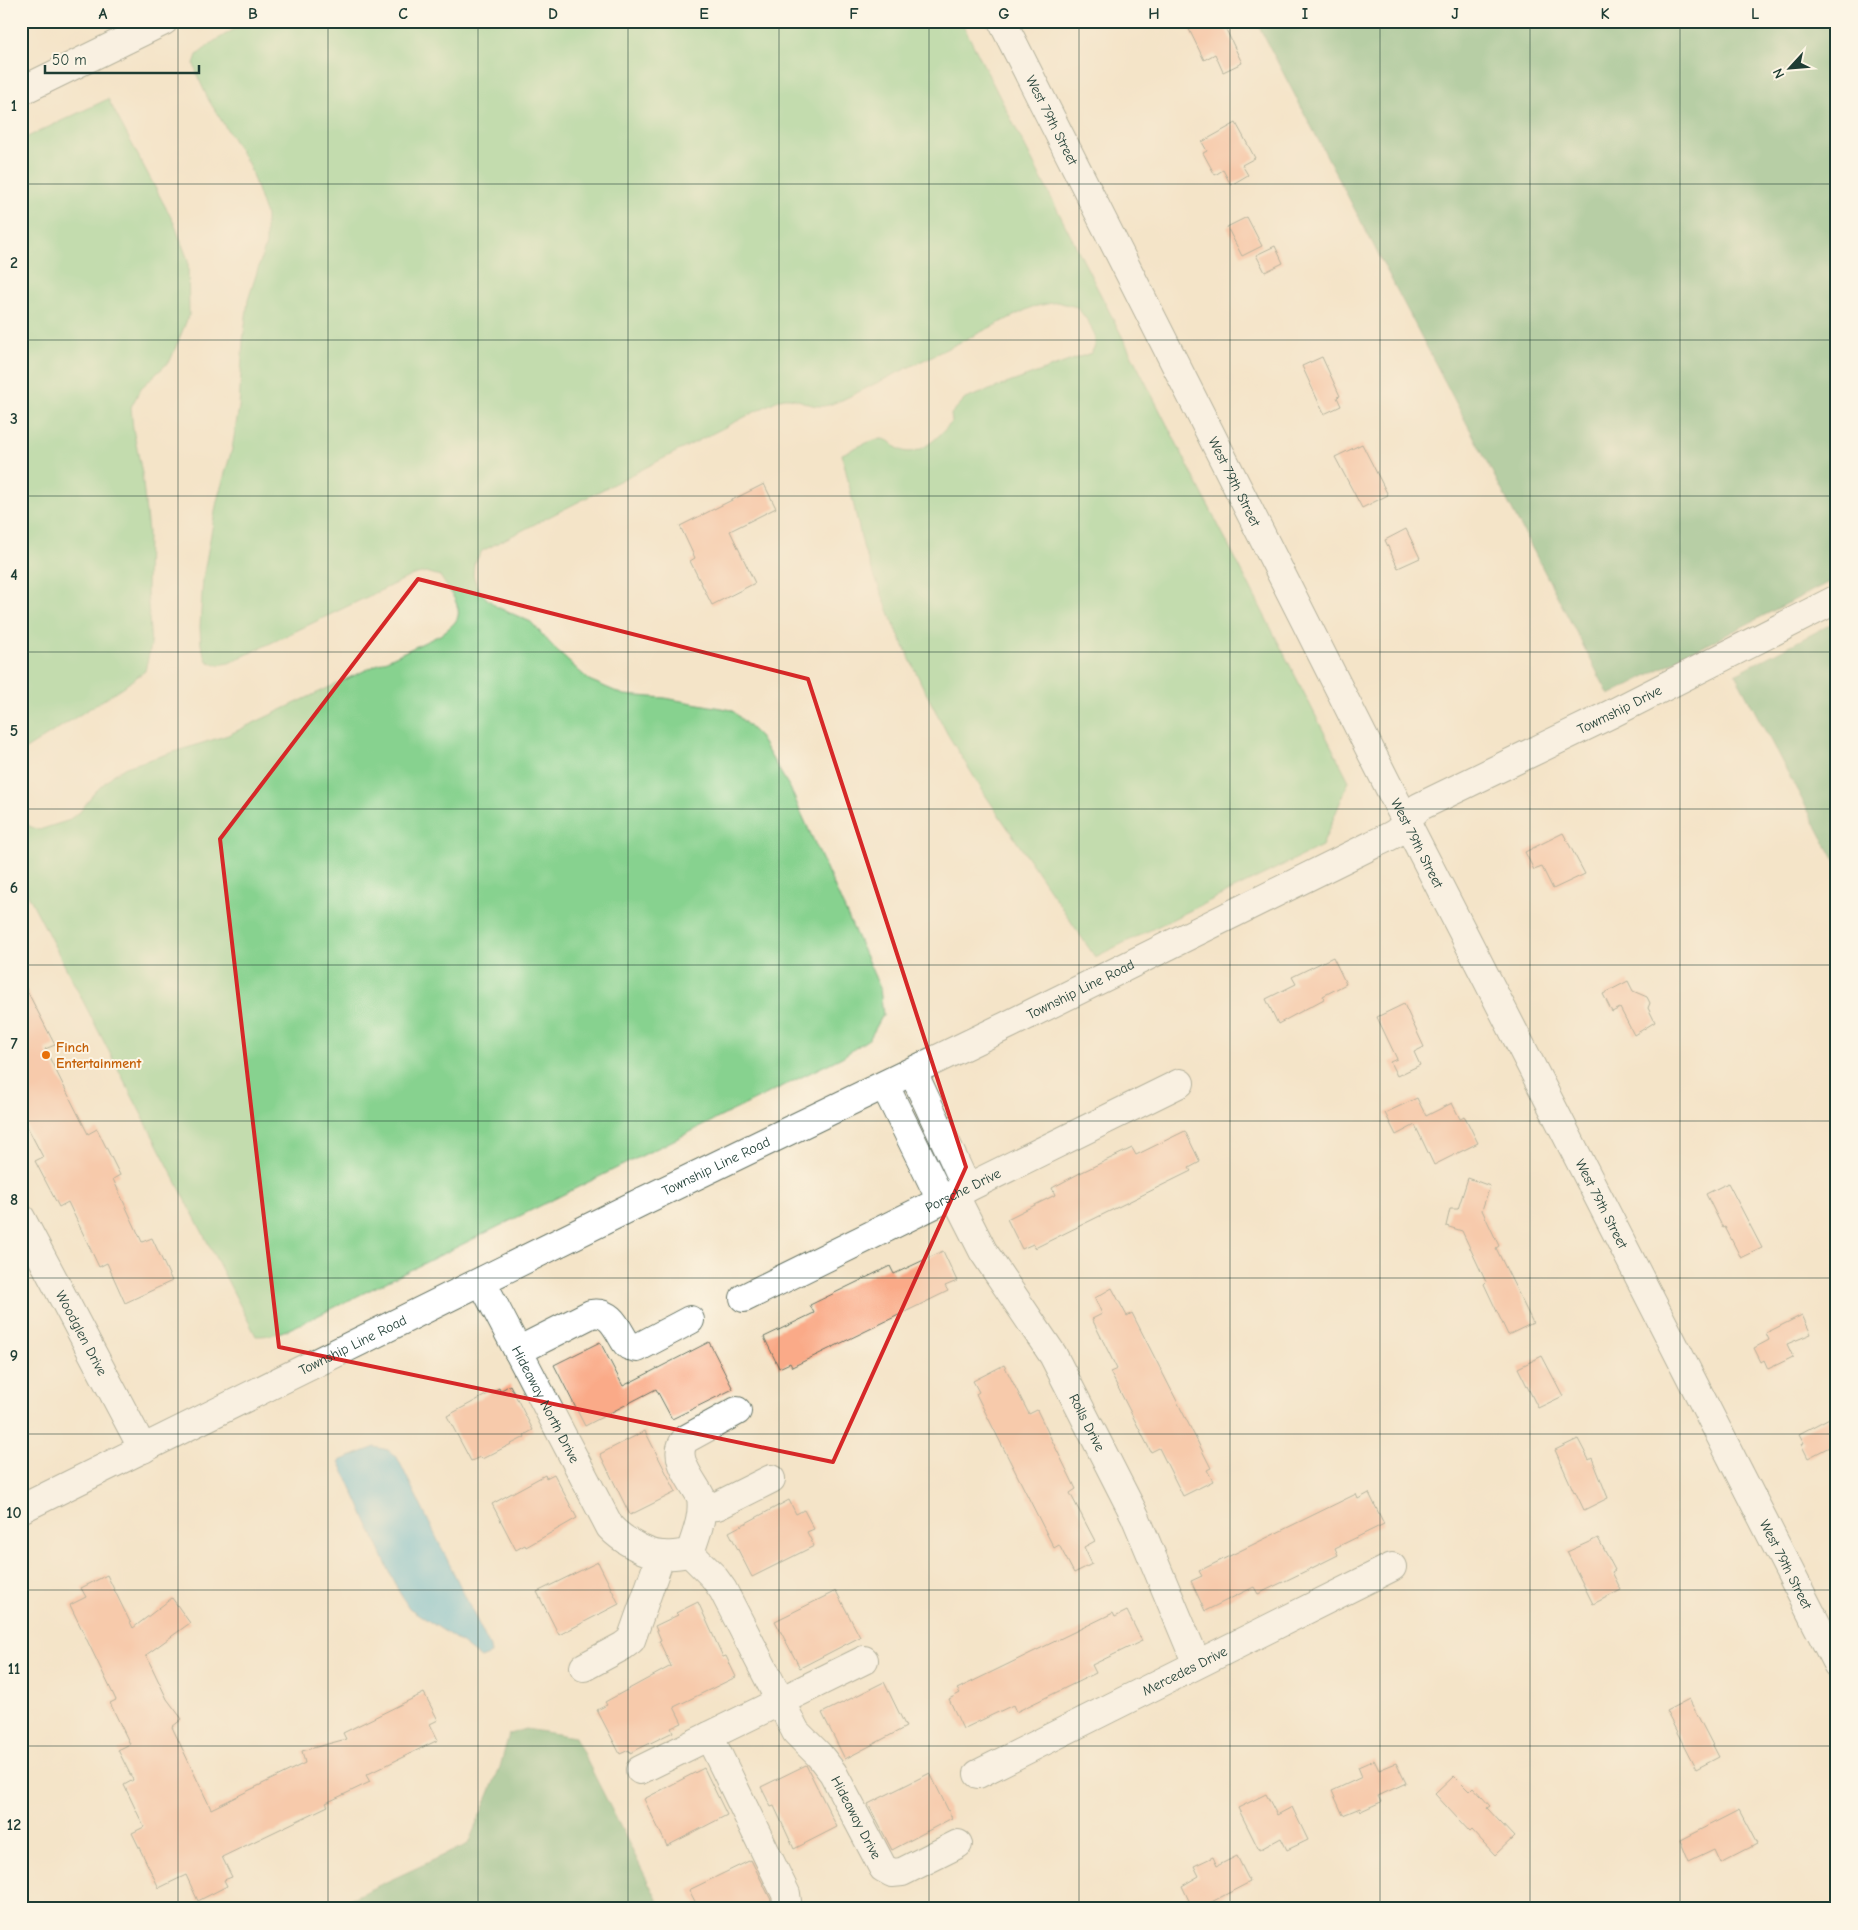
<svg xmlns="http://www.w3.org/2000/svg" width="1858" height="1930" font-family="'Comic Neue',sans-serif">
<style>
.green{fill:#87d28f;stroke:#538862}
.forest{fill:#6db47a;stroke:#467857}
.water{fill:#59bbd7;stroke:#3c7c86}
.building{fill:#faaa88}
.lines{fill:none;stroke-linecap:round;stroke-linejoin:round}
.minor-casing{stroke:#6a7768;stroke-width:30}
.major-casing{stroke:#6a7768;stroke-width:30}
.minor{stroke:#fff;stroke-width:28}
.major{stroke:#fff;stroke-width:28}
.marked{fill:none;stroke:#d62828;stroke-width:4;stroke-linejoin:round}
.grid{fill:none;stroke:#1f3d34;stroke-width:1;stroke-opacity:0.55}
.food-dot{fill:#e8710a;stroke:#fcf5e5;stroke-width:2}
.labels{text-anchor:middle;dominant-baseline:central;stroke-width:4;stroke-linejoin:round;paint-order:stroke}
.street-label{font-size:14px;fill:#1f3d34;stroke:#fcf5e5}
.food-label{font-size:14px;font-weight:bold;fill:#c56008;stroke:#fcf5e5;text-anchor:start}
.neatline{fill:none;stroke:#1f3d34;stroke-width:2}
.grid-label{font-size:16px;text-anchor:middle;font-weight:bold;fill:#1f3d34}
</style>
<rect width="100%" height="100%" fill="#fcf5e5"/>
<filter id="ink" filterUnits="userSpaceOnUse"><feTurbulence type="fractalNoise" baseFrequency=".02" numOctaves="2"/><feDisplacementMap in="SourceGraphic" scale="10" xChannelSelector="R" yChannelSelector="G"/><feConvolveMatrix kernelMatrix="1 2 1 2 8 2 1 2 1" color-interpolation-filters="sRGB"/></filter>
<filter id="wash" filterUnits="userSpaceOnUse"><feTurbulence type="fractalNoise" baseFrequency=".0096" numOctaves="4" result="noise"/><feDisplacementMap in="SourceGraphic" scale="20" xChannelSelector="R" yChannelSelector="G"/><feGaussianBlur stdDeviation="1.12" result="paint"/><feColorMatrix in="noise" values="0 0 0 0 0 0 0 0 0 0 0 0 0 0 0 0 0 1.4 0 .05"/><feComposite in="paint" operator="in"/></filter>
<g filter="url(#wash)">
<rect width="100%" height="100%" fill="#f4e4c8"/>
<g class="green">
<path d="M248,21H961L1349,781L1322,846L1095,957L986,796L948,735L922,685L895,627L864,550L842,454C851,450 872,439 881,439C891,439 893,447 901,450C919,459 941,434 952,422L951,414L965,399L1091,353L1095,346V335L1087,320L1077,307L1057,302L1032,307L842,400C836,402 828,406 822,406C806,407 795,394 780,399L482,551L474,564L473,575L477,587L485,597L497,607L531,622L558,652L589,680L624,695L665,698L732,710L758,735L790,788L880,988L883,1015L870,1038L842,1057L317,1316C297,1325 278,1337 256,1336L21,881V816L29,826L39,830L67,821L80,812L94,793L113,775L126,767L228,735L440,635C445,631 451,627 455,622C466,609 447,588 440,576L426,572L413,575L229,663L216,665L207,661L201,645L200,627L203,578L217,501L232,449L239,407L243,341L248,300L266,244V216L249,165L208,99L198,77L194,64L197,55L213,42Z"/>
<polygon points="108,99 174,223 188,260 189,315 170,361 141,388 131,407 133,429 142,473 148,532 147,591 151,645 145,671 122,688 21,752 21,140"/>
</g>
<g class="forest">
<polygon points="1256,21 1837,21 1837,578 1609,695"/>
<polygon points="1837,621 1837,865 1735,674"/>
<polygon points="526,1729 575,1737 662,1909 328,1909 468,1844 500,1767 509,1734"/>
</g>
<polygon class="water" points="375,1447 388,1450 398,1459 490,1647 491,1654 481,1658 459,1641 409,1608 398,1590 339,1461"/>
<g id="blocks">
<g class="building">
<polygon points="1185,21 1222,21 1242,63 1223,72 1215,54 1204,60"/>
<polygon points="1236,123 1255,158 1242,165 1248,175 1231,185 1223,170 1215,175 1203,153 1207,151 1202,142"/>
<polygon points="1247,217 1262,246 1242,256 1227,227"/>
<polygon points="1275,246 1283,263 1265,272 1256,255"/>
<polygon points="1322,357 1340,396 1337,397 1341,406 1324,414 1302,366"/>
<polygon points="1362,444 1388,495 1362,508 1335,457"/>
<polygon points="764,484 776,508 730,531 755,583 712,605 690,561 695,558 680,526"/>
<polygon points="1406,529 1420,558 1398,568 1385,540"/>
<polygon points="1563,833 1585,874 1553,889 1542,867 1534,870 1525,852"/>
<polygon points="1333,957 1346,984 1323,996 1324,999 1278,1024 1266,999 1296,984 1292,977"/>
<polygon points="21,979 55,1045 45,1049 88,1134 97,1129 120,1175 113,1179 142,1242 152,1238 172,1281 125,1303 107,1263 99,1267 68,1202 59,1207 35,1161 43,1157 21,1115"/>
<polygon points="1628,981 1633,991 1647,997 1650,1003 1648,1008 1655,1022 1634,1035 1620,1008 1612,1012 1603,994"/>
<polygon points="1404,1004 1424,1047 1414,1052 1420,1065 1397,1076 1390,1062 1397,1059 1377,1017"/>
<polygon points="1417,1098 1426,1116 1452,1103 1460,1119 1465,1117 1478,1143 1434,1165 1415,1125 1396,1135 1385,1113"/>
<polygon points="1185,1131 1200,1162 1189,1168 1191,1171 1035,1248 1033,1244 1022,1249 1007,1219 1055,1195 1052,1188 1080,1173 1132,1148 1136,1155"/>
<polygon points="1468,1178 1490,1186 1482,1210 1499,1246 1496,1248 1533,1323 1508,1335 1484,1284 1486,1282 1462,1231 1446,1226 1450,1209 1458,1209"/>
<polygon points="1728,1183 1762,1248 1741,1258 1725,1227 1723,1228 1706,1194"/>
<polygon points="943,1251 957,1281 945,1286 948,1291 792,1367 790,1363 779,1368 764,1337 814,1313 810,1305 890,1266 894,1274"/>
<polygon points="1112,1288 1127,1316 1132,1313 1211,1468 1207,1470 1213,1481 1183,1496 1159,1448 1151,1452 1110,1372 1117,1369 1092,1319 1102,1314 1095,1298"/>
<polygon points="1802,1315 1811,1334 1787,1344 1793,1357 1768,1369 1764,1360 1761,1362 1754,1348 1769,1340 1766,1333"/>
<polygon points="600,1342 623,1386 709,1342 733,1389 672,1419 656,1389 585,1426 554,1365"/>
<polygon points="1542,1356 1563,1396 1538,1408 1518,1368"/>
<polygon points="1004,1365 1029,1414 1037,1410 1076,1489 1070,1493 1095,1541 1084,1547 1092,1564 1074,1573 1059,1545 1054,1548 976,1394 979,1392 973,1381"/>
<polygon points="510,1385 533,1430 524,1435 525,1437 482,1459 480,1457 471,1461 447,1416 499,1388 500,1391"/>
<polygon points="1837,1414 1837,1443 1808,1458 1801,1444 1804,1443 1799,1434"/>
<polygon points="645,1431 676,1492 630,1515 600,1454"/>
<polygon points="1578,1439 1589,1460 1592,1458 1608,1498 1584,1510 1575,1491 1574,1492 1555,1450"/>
<polygon points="554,1474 577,1518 526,1547 525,1545 516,1550 492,1504 545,1475 546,1478"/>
<polygon points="1369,1493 1384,1524 1335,1548 1338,1555 1310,1569 1258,1594 1254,1587 1205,1611 1191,1581 1202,1576 1199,1571 1356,1494 1358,1499"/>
<polygon points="789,1500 796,1514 804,1510 814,1529 807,1532 814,1546 752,1577 729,1532"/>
<polygon points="1598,1538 1615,1570 1612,1572 1621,1590 1593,1604 1567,1552"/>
<polygon points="598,1562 619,1604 559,1635 537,1592"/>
<polygon points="107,1575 133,1628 172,1598 190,1623 146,1655 167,1699 182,1719 172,1727 211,1809 305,1763 302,1751 346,1739 343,1733 424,1693 438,1720 430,1724 438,1740 366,1775 370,1782 326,1803 328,1806 222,1857 232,1877 224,1880 227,1886 198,1901 186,1875 159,1888 132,1833 144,1827 124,1785 133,1780 118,1750 130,1744 110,1703 116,1700 70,1605 86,1597 81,1588"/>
<polygon points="836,1591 860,1637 800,1668 775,1621"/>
<polygon points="698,1602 723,1657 726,1656 736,1677 674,1707 682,1723 671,1728 673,1732 630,1753 629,1750 620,1754 597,1710 607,1705 605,1702 671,1666 659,1641 661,1640 655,1626 678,1615 676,1613"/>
<polygon points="1127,1611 1142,1641 1092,1665 1096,1673 1016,1712 1013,1705 963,1729 949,1699 960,1693 957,1689 1113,1613 1115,1617"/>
<polygon points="884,1682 906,1727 845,1759 822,1713"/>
<polygon points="1689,1699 1719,1757 1696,1769 1666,1711"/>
<polygon points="1374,1760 1379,1770 1396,1763 1406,1783 1378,1796 1381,1802 1361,1811 1360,1808 1343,1815 1332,1791 1362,1777 1358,1767"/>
<polygon points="806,1765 837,1827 794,1849 774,1806 771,1807 761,1787"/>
<polygon points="704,1768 727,1815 667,1846 644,1799"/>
<polygon points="930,1773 952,1818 892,1850 868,1804"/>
<polygon points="1454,1776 1469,1791 1473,1787 1490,1806 1487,1808 1514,1837 1495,1855 1472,1830 1470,1832 1435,1794"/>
<polygon points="1266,1794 1277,1815 1292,1807 1308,1840 1287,1850 1281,1838 1259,1850 1238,1808"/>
<polygon points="1739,1810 1757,1844 1720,1863 1714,1850 1689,1862 1680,1840"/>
<polygon points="1237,1856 1250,1882 1198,1909 1193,1909 1182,1886 1199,1876 1194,1866 1213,1857 1217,1866"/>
<polygon points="751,1860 771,1900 772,1909 699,1909 689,1890"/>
</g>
</g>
</g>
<g filter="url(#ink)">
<use href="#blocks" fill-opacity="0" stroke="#6a7768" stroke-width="1"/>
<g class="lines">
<g class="minor-casing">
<g id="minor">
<polyline points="21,91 164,21"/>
<path id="s1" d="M1406,821L1419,807L1611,714L1837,599"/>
<polyline points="913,1072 967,1188"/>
<polyline points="885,1086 941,1200"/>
<path id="s2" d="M954,1194L983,1251L1053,1355L1135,1516L1197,1664"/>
<path id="s3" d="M21,1218L143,1449"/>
<path id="s4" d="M482,1282L610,1527C621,1539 645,1554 662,1555C671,1556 681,1554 690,1553"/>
<path id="s5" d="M744,1298L1180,1083"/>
<path d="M518,1351L591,1314C611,1310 617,1329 626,1343L629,1346L637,1348L690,1320"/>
<polyline points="702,1507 717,1506 771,1479"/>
<path id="s6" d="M690,1553L713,1576L723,1590L796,1732L819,1755L833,1773L883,1868L892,1873L902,1872L958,1844"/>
<path d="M690,1553C696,1534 704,1517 701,1497C693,1481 670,1456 686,1439L737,1411"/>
<polyline points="584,1667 623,1646 631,1640 661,1555"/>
<polyline points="709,1736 786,1894 788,1909"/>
<polyline points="640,1770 864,1660"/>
<path id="s7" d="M978,1774L1392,1567"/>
</g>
</g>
<g class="major-casing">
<g id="major">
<path id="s8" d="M1002,21L1406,821L1837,1664"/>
<path id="s9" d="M21,1509L641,1202L1010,1024L1372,845C1385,838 1400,834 1406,821"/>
</g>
</g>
<use href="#minor" class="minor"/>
<use href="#major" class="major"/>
</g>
</g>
<path d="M0 0H1858V1930H0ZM418,579L808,679L966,1167L833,1462L279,1347L220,839Z" fill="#f4e4c8" fill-opacity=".55" fill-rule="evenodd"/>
<path class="marked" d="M418,579L808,679L966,1167L833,1462L279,1347L220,839Z"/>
<path class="grid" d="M178,21V1909M328,21V1909M478,21V1909M628,21V1909M779,21V1909M929,21V1909M1079,21V1909M1230,21V1909M1380,21V1909M1530,21V1909M1680,21V1909M21,184H1837M21,340H1837M21,496H1837M21,652H1837M21,809H1837M21,965H1837M21,1121H1837M21,1278H1837M21,1434H1837M21,1590H1837M21,1746H1837"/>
<circle class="food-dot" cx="46" cy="1055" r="5"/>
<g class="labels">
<g class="street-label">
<text stroke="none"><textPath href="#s8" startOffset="111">West 79th Street</textPath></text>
<text stroke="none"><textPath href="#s8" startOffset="516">West 79th Street</textPath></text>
<text stroke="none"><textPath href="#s1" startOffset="242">Towmship Drive</textPath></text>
<text stroke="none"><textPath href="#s8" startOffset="921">West 79th Street</textPath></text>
<text stroke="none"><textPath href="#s9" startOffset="1180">Township Line Road</textPath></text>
<text stroke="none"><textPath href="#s9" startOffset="775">Township Line Road</textPath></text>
<text stroke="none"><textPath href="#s5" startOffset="244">Porsche Drive</textPath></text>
<text stroke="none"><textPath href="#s8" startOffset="1326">West 79th Street</textPath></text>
<text stroke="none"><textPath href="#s3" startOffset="130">Woodglen Drive</textPath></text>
<text stroke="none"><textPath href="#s9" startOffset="370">Township Line Road</textPath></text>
<text stroke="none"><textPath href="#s4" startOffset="138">Hideaway North Drive</textPath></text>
<text stroke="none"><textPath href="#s2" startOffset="265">Rolls Drive</textPath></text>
<text stroke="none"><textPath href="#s8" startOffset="1731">West 79th Street</textPath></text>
<text stroke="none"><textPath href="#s7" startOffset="231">Mercedes Drive</textPath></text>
<text stroke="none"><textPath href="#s6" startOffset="315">Hideaway Drive</textPath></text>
</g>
<g class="food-label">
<text x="56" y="1047">Finch<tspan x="56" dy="16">Entertainment</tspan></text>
</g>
</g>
<rect width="1858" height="1930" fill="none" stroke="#fcf5e5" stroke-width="55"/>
<g transform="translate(1790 68) rotate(244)" stroke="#fcf5e5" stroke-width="4" paint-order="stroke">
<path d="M0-4L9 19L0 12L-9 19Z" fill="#1f3d34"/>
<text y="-8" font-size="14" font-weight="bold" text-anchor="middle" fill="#1f3d34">N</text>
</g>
<path d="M45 65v8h154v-8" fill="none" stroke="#1f3d34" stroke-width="2.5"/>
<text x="52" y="65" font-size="15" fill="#1f3d34" stroke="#fcf5e5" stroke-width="4" paint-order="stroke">50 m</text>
<rect x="28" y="28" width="1802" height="1874" class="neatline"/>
<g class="grid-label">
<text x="103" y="19">A</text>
<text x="253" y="19">B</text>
<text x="403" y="19">C</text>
<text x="553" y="19">D</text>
<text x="704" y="19">E</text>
<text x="854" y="19">F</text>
<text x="1004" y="19">G</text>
<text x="1154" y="19">H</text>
<text x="1305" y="19">I</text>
<text x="1455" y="19">J</text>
<text x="1605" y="19">K</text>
<text x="1755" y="19">L</text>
<text x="14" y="111">1</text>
<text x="14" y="268">2</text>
<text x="14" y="424">3</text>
<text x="14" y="580">4</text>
<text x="14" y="736">5</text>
<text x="14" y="893">6</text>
<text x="14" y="1049">7</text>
<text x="14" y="1205">8</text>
<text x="14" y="1361">9</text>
<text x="14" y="1518">10</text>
<text x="14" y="1674">11</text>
<text x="14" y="1830">12</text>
</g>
</svg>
